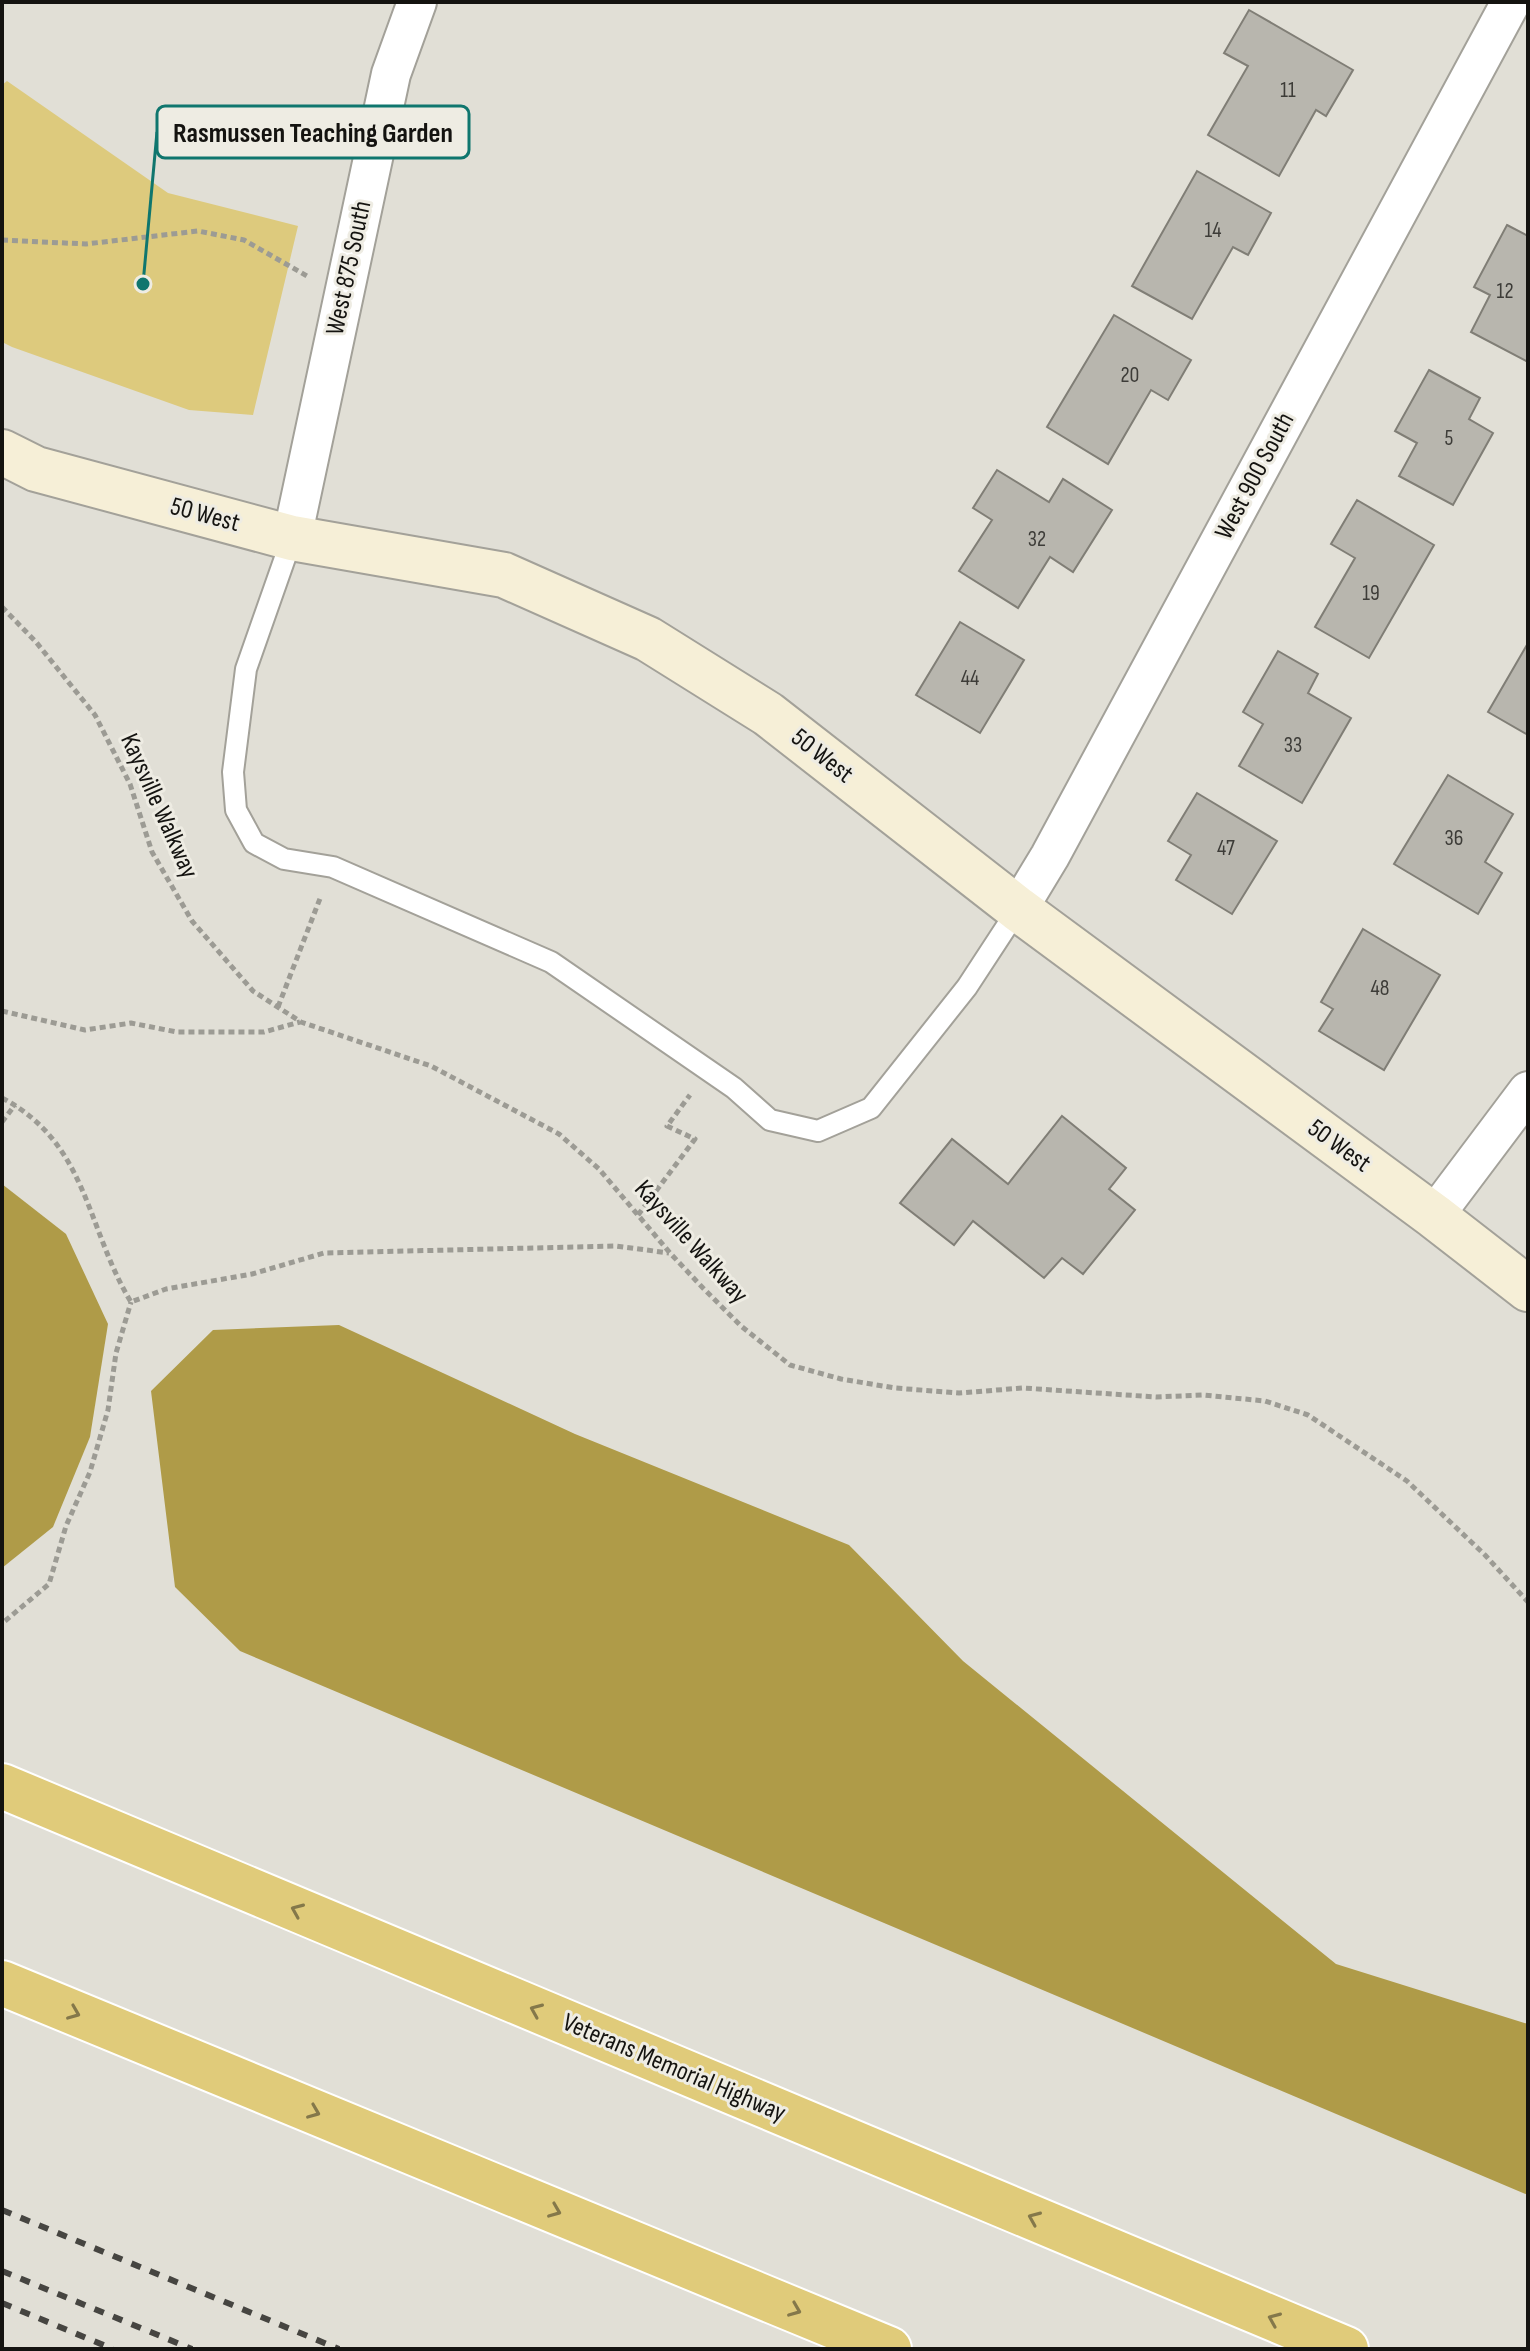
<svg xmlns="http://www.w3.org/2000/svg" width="1530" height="2351" font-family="'Sofia Sans Condensed',sans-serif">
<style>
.green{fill:#ddca7d}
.water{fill:#af9b48}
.building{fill:#b8b6ae;stroke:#807e76;stroke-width:2}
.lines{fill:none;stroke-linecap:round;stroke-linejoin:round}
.lane-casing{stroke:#a3a199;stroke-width:24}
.street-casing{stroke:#a3a199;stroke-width:42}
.secondary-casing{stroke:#a3a199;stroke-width:48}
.highway-casing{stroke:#fff;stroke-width:48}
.path{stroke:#9c9b94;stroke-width:5;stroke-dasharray:6 4;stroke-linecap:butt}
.lane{stroke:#fff;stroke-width:20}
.street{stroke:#fff;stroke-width:38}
.secondary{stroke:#f6efd7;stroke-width:44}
.highway{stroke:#e0cb7a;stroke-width:44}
.rail{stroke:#464541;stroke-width:6;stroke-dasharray:10 10;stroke-linecap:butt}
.oneway{stroke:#84784a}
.labels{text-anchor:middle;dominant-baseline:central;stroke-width:6;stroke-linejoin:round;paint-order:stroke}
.number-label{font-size:22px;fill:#3d3c38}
.street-label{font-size:26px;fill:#141310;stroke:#eeece3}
.leader{fill:none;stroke:#0f766e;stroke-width:3}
.callout-dot{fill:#0f766e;stroke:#eeece3;stroke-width:3}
.callout{fill:#eeece3;stroke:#0f766e;stroke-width:3}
.callout-label{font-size:28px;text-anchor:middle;font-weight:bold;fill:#141310}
</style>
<rect width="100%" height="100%" fill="#e1dfd6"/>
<polygon class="green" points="7,81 168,193 298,226 253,415 189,410 12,347 2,342 2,85"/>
<g class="water">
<polygon points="2,1184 66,1234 108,1324 90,1437 53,1527 2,1568"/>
<polygon points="339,1325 575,1434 849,1545 963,1661 1336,1964 1528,2024 1528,2195 240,1651 175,1587 151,1391 213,1330"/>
</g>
<g class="building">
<polygon points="1249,10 1353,70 1326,116 1316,110 1279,176 1208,135 1248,66 1224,53"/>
<polygon points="1197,171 1271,213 1248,255 1233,247 1192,319 1132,286"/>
<polygon points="1507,225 1528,236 1528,362 1471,332 1490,295 1474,287"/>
<polygon points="1114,315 1191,360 1168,400 1151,390 1108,464 1047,427"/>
<polygon points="1429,370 1480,398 1469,419 1493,433 1453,505 1399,476 1417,443 1395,431"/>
<polygon points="997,470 1049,502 1063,479 1112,510 1073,572 1050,557 1018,608 959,571 992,520 973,508"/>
<polygon points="1357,500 1434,545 1369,658 1315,627 1355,558 1331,544"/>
<polygon points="960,622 1024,660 980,733 916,695"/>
<polygon points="1528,643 1528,735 1488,712"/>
<polygon points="1278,651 1318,674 1308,693 1351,718 1302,803 1239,766 1263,724 1243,712"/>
<polygon points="1448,775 1513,814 1485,862 1502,873 1478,914 1394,864"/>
<polygon points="1197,793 1277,841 1232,914 1176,880 1191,855 1168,841"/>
<polygon points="1363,929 1440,975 1384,1070 1319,1031 1333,1009 1321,1002"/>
<polygon points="1062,1116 1126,1168 1109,1189 1135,1210 1083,1274 1062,1258 1044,1278 973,1221 954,1245 900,1203 952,1139 1008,1184"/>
</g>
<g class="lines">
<g class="lane-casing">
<polyline id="lane" points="292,538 246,669 233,772 236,810 254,843 284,859 333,867 551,962 734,1088 770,1120 818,1131 871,1108 967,987 1018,909"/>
</g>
<g class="street-casing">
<g id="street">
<polyline points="292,538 391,74 417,2"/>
<polyline points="1018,909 1050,856 1511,2"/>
<polyline points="1434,1216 1528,1091"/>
</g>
</g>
<g class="secondary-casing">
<polyline id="secondary" points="2,452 36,469 292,538 504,575 648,639 768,714 1018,909 1434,1216 1528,1289"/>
</g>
<g class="highway-casing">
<g id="highway">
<polyline points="2,1786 1346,2349"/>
<polyline points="2,1983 889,2349"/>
</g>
</g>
<g class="path">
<polyline points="2,240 86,244 198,231 244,240 307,276"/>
<polyline points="2,607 36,642 95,715 130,784 152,852 192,921 253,991 301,1022 431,1066 559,1134 599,1169 670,1253 703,1288 741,1326 790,1365 841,1379 895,1388 959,1393 1023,1388 1156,1397 1203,1395 1265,1401 1308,1415 1407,1481 1485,1555 1528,1602"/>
<polyline points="278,1007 321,896"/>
<polyline points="2,1011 85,1030 131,1023 177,1032 264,1032 300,1022"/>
<path d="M2,1098C88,1143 86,1228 131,1302L166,1289L252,1274L324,1253L616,1246L669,1253"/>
<polyline points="2,1122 15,1105"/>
<polyline points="638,1215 695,1139 667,1126 690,1095"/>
<polyline points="5,1621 49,1584 66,1526 90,1472 108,1410 116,1353 131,1302"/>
</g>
<use href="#lane" class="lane"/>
<use href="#street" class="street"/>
<use href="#secondary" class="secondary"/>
<use href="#highway" class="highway"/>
<g class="rail">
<polyline points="2,2210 339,2349"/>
<polyline points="2,2271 192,2349"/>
<polyline points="2,2303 113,2349"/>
</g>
</g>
<defs><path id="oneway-chevron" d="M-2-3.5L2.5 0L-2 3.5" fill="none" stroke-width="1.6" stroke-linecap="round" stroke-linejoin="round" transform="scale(2)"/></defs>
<g class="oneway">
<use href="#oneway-chevron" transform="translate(297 1910) rotate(-157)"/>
<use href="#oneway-chevron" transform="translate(536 2010) rotate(-157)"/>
<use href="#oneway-chevron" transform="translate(74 2013) rotate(22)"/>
<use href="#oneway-chevron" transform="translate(314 2112) rotate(22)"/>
<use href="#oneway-chevron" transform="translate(555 2211) rotate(22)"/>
<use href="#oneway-chevron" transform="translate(1034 2218) rotate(-157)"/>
<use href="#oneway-chevron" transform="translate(795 2310) rotate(22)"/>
<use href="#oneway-chevron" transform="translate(1274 2319) rotate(-157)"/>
</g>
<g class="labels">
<g class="number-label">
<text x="1288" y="90">11</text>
<text x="1213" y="230">14</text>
<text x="1505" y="291">12</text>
<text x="1130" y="375">20</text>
<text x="1449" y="438">5</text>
<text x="1037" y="539">32</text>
<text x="1371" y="593">19</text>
<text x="970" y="678">44</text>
<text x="1293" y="745">33</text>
<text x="1454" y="838">36</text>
<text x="1226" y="848">47</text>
<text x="1380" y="988">48</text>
</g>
<g class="street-label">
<text transform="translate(349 268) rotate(-78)">West 875 South</text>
<text transform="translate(1255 476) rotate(-62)">West 900 South</text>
<text transform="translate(205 515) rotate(15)">50 West</text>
<text transform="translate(822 756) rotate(38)">50 West</text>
<text transform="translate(159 806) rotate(66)">Kaysville Walkway</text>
<text transform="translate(1339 1146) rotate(36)">50 West</text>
<text transform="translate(691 1242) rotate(48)">Kaysville Walkway</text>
<text transform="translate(674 2068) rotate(23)">Veterans Memorial Highway</text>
</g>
</g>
<path class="leader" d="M143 284L157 132"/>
<circle class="callout-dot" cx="143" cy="284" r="8"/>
<rect class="callout" x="157" y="106" width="312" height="52" rx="8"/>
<g class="callout-label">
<text x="313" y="142">Rasmussen Teaching Garden</text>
</g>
<rect width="1530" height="2351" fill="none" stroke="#141310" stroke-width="8"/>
</svg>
